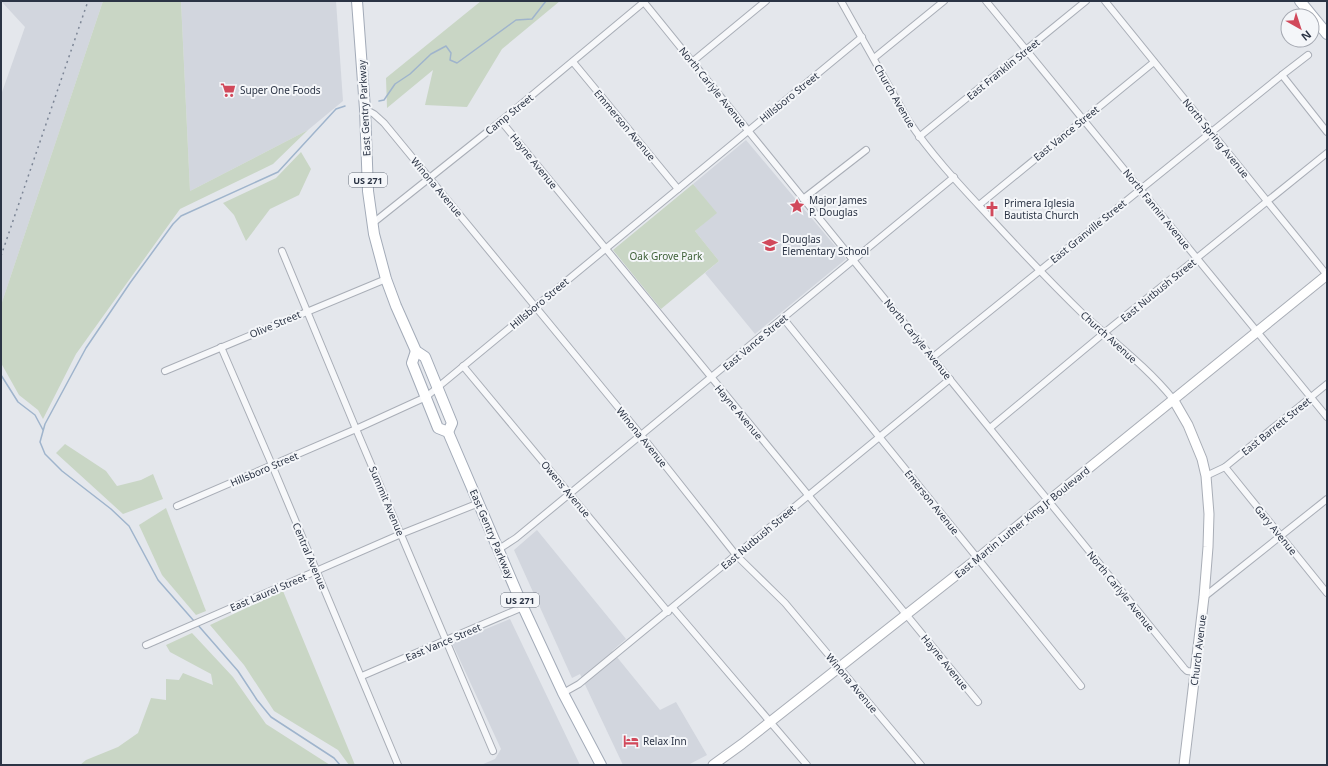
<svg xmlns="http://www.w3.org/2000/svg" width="1328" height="766" font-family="'Noto Sans',sans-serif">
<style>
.built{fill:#d2d6de}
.green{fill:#c9d6c5}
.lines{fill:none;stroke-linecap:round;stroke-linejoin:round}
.stream{stroke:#9fb4cc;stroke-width:1.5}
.street-casing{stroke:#a9aeb7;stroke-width:8}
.secondary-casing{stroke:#a9aeb7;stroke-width:11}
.primary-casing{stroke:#a3abb8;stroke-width:12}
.street{stroke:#f7f8fa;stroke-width:6}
.secondary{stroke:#fff;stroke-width:9}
.primary{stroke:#fff;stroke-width:10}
.rail{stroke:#7d8696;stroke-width:1.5;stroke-dasharray:2 4;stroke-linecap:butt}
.labels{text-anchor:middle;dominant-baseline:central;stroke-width:4;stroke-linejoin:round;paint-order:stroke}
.shield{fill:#f4f6f9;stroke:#676e7b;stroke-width:1}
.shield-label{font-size:9px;font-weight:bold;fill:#2b3445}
.street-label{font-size:10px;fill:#2b3445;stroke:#f4f6f9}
.poi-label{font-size:10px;fill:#2b3445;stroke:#f4f6f9;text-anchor:start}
.park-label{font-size:10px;fill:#3f6138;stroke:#f4f6f9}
</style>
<rect width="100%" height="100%" fill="#e4e7ec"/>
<g class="built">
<polygon points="1,1 103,1 1,305 1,95 25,27"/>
<polygon points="181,1 336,1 343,101 308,130 190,191"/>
<polygon points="746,140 846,259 755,334 705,273 719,261 695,231 716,213 693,184"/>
<polygon points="537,530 626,639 612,651 660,710 676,702 707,755 688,765 623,765 580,674 572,678 514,550"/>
<polygon points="510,619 580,765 481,765 495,759 501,749 452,643"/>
</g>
<g class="green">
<polygon points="103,1 181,1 190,191 308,130 273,164 180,209 76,354 43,419 38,410 19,395 1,363 1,305"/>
<polygon points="481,1 560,1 502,49 467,107 425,105 433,70 387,108 386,78"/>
<polygon points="301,152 311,169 299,195 270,209 246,241 234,215 223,203 276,178"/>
<polygon points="693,184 717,213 695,231 719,261 661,309 613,250"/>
<polygon points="65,444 106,471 117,486 141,480 153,474 163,499 123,514 56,453"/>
<polygon points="166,508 206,611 196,615 162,575 139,525"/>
<polygon points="283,591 355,765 349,765 338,750 274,711 244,665 210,625"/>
<polygon points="192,633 233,677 266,724 330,765 80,765 86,760 118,747 138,733 151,698 166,700 166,679 179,680 183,673 213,685 211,674 170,652 166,645"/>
</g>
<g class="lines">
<g class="stream">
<polyline points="379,101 384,100 395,84 410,74 431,54 446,46 451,53 450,60 457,63 516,20 532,19 546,1"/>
<polyline points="1,375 18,402 35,415 43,430"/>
<polyline points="194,621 158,580 129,526 111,509 62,471 45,454 40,442 45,424 86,348 130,283 173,224 181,216 278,172 336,109 345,106"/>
<polyline points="197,624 238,671 257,700 271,717 334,758 340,765"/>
</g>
<g class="street-casing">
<g id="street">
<polyline points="643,1 1184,668 1187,671 1195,672"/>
<path d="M841,1L908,120C930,153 957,182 984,211C1017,247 1050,282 1085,316C1115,343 1148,368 1173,399"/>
<polyline points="986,1 1327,417"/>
<polyline points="1105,1 1327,275"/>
<polyline points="874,58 944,1"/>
<polyline points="573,62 678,189"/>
<polyline points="692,62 766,1"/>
<polyline points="1282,75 1327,132"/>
<polyline points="365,109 374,114 384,123 641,435 736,555 785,603 921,765"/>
<polyline points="501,121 978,702"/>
<polyline points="919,137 1086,1"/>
<polyline points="803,199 866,150"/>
<polyline points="979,205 1154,62"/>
<polyline points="373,223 501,121 644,2"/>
<polyline points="282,251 356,429 493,751"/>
<polyline points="783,318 1081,686"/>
<polyline points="221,347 272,465 398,765"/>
<polyline points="933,357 1282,75 1308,55"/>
<polyline points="463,366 668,612"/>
<polyline points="165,371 386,279"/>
<polyline points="990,428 1104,333 1327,153"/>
<polyline points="1225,467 1327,593"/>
<polyline points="1206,476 1225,467 1327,384"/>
<polyline points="177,506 356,429 426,397 862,37"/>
<polyline points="499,549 516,538 954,177"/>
<polyline points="1204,597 1327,499"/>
<polyline points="673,608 807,765"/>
<polyline points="146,645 401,534 479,503"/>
<polyline points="362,676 523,607"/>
<polyline points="563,693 579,684 950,379"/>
</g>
</g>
<g class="secondary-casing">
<g id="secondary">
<polyline points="1173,399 1188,425 1202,459 1206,476 1209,514 1208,547 1204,597 1184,765"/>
<polyline points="713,765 742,744 978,558 1327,275"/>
</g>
</g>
<g class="primary-casing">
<g id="primary">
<polyline points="357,1 365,109 368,191 374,234 386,279 396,306 416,351 425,357 452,423 448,432"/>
<polyline points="1300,1 1327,34"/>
<polyline points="416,351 412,363 438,428 448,432 523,607 563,693 601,765"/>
</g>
</g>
<use href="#street" class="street"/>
<use href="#secondary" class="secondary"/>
<use href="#primary" class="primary"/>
<polyline class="rail" points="1,256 88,1"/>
</g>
<defs>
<g id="supermarket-bare" transform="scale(1.2)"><path d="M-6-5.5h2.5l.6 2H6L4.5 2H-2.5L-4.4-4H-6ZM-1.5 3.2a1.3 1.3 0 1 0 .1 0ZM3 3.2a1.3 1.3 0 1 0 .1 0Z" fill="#d1495b" stroke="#f4f6f9" stroke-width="2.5" paint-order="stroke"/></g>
<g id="sight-bare" transform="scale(1.2)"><path d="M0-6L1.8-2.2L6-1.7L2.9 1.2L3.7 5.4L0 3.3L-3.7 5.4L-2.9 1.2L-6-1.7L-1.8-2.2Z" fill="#d1495b" stroke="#f4f6f9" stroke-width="2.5" paint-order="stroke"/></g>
<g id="church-bare" transform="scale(1.2)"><path d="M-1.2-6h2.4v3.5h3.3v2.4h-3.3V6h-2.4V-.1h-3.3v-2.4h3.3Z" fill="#d1495b" stroke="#f4f6f9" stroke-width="2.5" paint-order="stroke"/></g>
<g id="school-bare" transform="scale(1.2)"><path d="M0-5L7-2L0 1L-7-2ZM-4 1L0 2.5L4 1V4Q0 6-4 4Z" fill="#d1495b" stroke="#f4f6f9" stroke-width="2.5" paint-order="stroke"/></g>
<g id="hotel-bare" transform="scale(1.2)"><path d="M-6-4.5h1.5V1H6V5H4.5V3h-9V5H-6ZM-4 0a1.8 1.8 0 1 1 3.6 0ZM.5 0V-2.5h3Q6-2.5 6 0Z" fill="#d1495b" stroke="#f4f6f9" stroke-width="2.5" paint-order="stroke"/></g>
</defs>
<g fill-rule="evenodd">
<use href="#supermarket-bare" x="228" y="90"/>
<use href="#sight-bare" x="797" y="206"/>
<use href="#church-bare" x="992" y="209"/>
<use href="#school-bare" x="770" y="245"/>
<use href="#hotel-bare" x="631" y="741"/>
</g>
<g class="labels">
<g class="shield">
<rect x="349" y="173" width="38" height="14" rx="3"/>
<rect x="501" y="593" width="38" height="14" rx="3"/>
</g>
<g class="shield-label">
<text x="368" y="180">US 271</text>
<text x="520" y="600">US 271</text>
</g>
<g class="street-label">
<text transform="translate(1003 69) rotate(-39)">East Franklin Street</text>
<text transform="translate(713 87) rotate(51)">North Carlyle Avenue</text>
<text transform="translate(895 96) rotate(60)">Church Avenue</text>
<text transform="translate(789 97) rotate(-39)">Hillsboro Street</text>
<text transform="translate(364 108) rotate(-93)">East Gentry Parkway</text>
<text transform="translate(509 114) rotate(-39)">Camp Street</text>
<text transform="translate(625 125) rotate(50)">Emmerson Avenue</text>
<text transform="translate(1066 133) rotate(-39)">East Vance Street</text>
<text transform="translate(1216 138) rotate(51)">North Spring Avenue</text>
<text transform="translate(534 161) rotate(51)">Hayne Avenue</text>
<text transform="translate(437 187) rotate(50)">Winona Avenue</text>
<text transform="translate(1157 209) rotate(51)">North Fannin Avenue</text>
<text transform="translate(1088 231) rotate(-39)">East Granville Street</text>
<text transform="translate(1158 290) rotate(-39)">East Nutbush Street</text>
<text transform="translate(539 303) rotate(-40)">Hillsboro Street</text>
<text transform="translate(275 324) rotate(-23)">Olive Street</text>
<text transform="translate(1109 337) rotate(42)">Church Avenue</text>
<text transform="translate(918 339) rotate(51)">North Carlyle Avenue</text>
<text transform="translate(755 342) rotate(-40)">East Vance Street</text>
<text transform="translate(739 412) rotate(50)">Hayne Avenue</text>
<text transform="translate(1276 426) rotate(-39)">East Barrett Street</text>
<text transform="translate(642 437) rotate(51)">Winona Avenue</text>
<text transform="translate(264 469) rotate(-23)">Hillsboro Street</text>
<text transform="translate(566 489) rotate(50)">Owens Avenue</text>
<text transform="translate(387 501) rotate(67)">Summit Avenue</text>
<text transform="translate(932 502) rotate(51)">Emerson Avenue</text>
<text transform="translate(1022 522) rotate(-39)">East Martin Luther King Jr Boulevard</text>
<text transform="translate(1276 530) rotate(51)">Gary Avenue</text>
<text transform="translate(492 534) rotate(67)">East Gentry Parkway</text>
<text transform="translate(758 537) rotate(-40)">East Nutbush Street</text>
<text transform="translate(310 556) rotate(67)">Central Avenue</text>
<text transform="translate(1121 591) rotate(51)">North Carlyle Avenue</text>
<text transform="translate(268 592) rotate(-23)">East Laurel Street</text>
<text transform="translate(443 642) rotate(-23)">East Vance Street</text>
<text transform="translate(1198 650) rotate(-83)">Church Avenue</text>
<text transform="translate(945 662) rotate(51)">Hayne Avenue</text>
<text transform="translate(852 683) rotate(50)">Winona Avenue</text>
</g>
<g class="poi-label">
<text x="240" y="90">Super One Foods</text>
<text x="809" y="200">Major James<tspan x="809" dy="12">P. Douglas</tspan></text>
<text x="1004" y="203">Primera Iglesia<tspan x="1004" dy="12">Bautista Church</tspan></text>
<text x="782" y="239">Douglas<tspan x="782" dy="12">Elementary School</tspan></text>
<text x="643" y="741">Relax Inn</text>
</g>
<g class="park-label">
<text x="666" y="256">Oak Grove Park</text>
</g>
</g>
<rect width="1328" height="766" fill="none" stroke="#2b3445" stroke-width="4"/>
<g transform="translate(1300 28) rotate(141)"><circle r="19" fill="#f4f6f9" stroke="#a4a8b1"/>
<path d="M0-3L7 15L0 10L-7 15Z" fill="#d1495b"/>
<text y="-6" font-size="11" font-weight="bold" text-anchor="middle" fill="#2b3445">N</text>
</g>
</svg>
